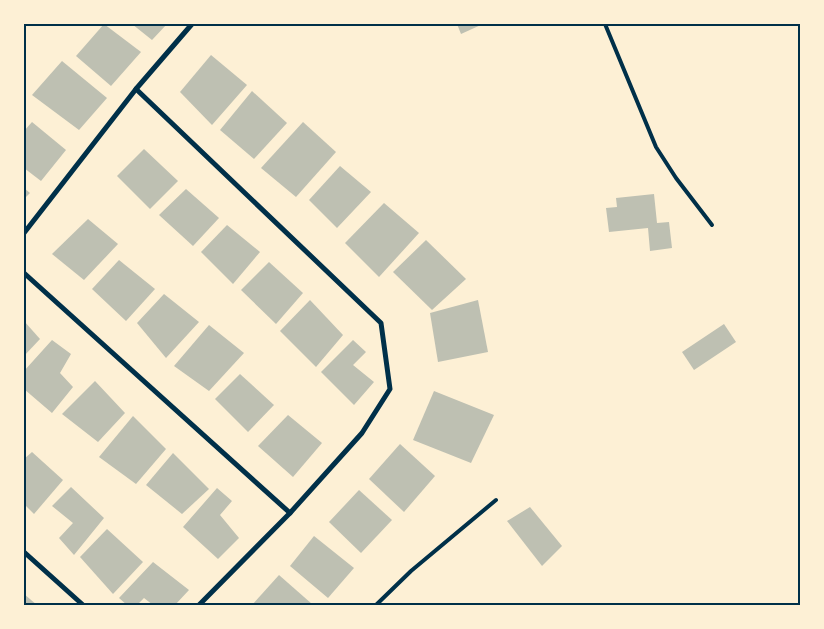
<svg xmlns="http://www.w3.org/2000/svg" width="824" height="629" font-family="'Varela Round',sans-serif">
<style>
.building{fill:#bec0b2}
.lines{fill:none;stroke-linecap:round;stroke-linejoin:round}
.service{stroke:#003049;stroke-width:4}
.minor{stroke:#003049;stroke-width:5}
.neatline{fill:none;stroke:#003049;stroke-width:2}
</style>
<rect width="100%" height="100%" fill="#fdf0d5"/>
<g class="building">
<polygon points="104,24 141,52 111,86 76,56"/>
<polygon points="132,24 167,24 152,40"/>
<polygon points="457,24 483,24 461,34"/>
<polygon points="211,55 247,85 212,125 180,92"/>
<polygon points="62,61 107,98 79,130 32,95"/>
<polygon points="252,91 287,123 254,159 220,130"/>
<polygon points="32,122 66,150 41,181 24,168 24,131"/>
<polygon points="303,122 336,152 296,197 261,168"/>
<polygon points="144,149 178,181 150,209 117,176"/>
<polygon points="340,166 371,192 337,228 309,200"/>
<polygon points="24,188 30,193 24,199"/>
<polygon points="186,189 219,218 193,246 159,215"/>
<polygon points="654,194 657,223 669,222 672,248 650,251 648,228 609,232 606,208 617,207 616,198"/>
<polygon points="384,203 419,233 379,277 345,243"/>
<polygon points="88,219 118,244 84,280 52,254"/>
<polygon points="227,225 260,252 233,284 201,252"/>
<polygon points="426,240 466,279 432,310 393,272"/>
<polygon points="119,260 155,289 126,321 92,289"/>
<polygon points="269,262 303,293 276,324 241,290"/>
<polygon points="164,294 199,322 166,358 137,323"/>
<polygon points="310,300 343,335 316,367 280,331"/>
<polygon points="478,300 488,352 438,362 430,313"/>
<polygon points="24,321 40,339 24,356"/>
<polygon points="724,324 736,342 694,370 682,352"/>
<polygon points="209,325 244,353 209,391 174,366"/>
<polygon points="52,340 71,354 60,373 73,387 52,413 24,389 24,371"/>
<polygon points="353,340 366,352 353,365 374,382 354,405 321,372"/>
<polygon points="240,374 274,405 248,432 215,399"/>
<polygon points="95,381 125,413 98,442 62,414"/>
<polygon points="434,391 494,415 471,463 413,440"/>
<polygon points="288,415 322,443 293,477 258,446"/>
<polygon points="133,416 166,449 136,484 99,457"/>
<polygon points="400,444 435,476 404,512 369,479"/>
<polygon points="32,452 63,480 34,514 24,504 24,459"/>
<polygon points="173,453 209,489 182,514 146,485"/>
<polygon points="71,487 104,518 74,555 59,538 73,523 52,506"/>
<polygon points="217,488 232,501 220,515 239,538 218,559 183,527"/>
<polygon points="359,490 392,520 361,553 329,522"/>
<polygon points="530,507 562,546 542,566 507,521"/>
<polygon points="107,529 143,562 113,594 80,557"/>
<polygon points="314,536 354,568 328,598 290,566"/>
<polygon points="153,562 189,590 175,605 153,605 144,598 137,605 127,605 119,598"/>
<polygon points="279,575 312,604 311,605 252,605"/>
<polygon points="24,594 37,605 24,605"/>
</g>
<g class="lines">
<g class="service">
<polyline points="605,24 656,147 676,178 712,225"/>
<polyline points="376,605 411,571 496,500"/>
</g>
<g class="minor">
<polyline points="136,89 381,323 390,389 362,433 290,513 199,605"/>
<polyline points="24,233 136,89 192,24"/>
<polyline points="24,273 290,513"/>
<polyline points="24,552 83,605"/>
</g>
</g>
<rect width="824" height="629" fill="none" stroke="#fdf0d5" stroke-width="50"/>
<rect x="25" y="25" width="774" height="579" class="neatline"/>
</svg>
